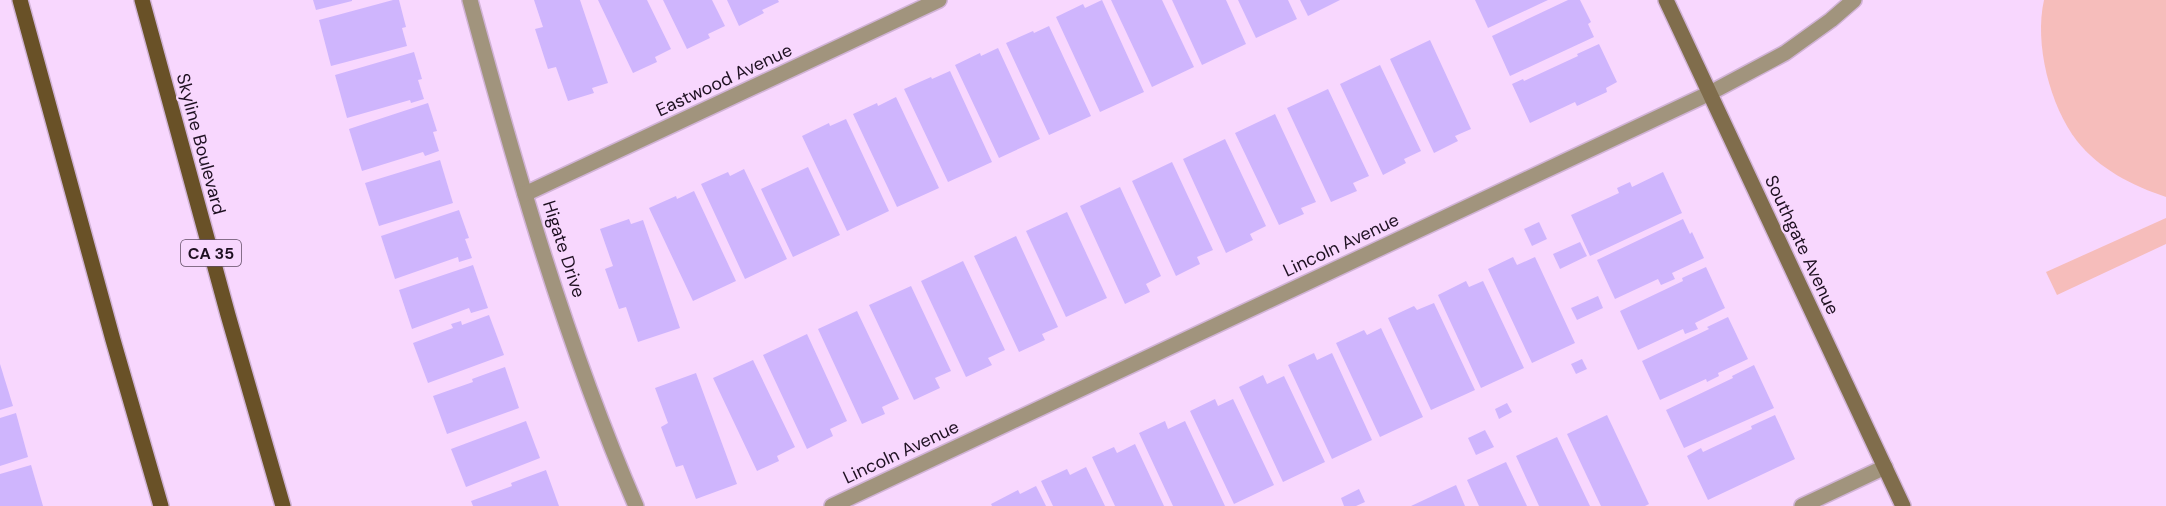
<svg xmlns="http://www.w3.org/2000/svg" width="2166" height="506" font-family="'DM Sans',sans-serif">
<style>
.green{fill:#f6bdbb}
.building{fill:#cfb5fd}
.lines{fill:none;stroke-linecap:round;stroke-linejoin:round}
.street-casing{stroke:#d1b3d6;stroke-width:18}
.secondary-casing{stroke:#d1b3d6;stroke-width:18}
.primary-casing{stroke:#d1b3d6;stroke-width:18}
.street{stroke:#a1947d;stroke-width:15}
.secondary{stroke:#806d4c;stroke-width:15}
.primary{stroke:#695127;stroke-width:15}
.labels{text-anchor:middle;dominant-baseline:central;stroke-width:4.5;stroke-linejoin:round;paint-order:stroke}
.shield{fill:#f8d7fe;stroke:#5f4c63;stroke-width:1.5}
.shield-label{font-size:16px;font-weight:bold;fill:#1e1021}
.street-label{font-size:18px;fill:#1e1021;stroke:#f8d7fe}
</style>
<rect width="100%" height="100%" fill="#f8d7fe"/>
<g class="green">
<path d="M2044,0H2166V197C2133,186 2099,169 2077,141C2050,106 2034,44 2044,0Z"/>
<polygon points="2166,218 2166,244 2057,295 2046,272"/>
</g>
<g class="building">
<polygon points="313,0 352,0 352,1 316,10"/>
<polygon points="393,0 399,0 406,27 402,28 407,46 331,66 319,20"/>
<polygon points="534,0 580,0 608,83 592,88 594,93 568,101 556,67 548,69 535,29 543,27"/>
<polygon points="598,0 647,0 671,49 655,57 657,62 633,73"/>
<polygon points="663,0 712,0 725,26 708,34 710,38 687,49"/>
<polygon points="727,0 778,0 779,2 762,10 764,13 739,26"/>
<polygon points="1102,0 1144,92 1100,112 1056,17 1083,4 1085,8"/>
<polygon points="1111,0 1162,0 1194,67 1152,87"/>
<polygon points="1172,0 1226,0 1246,44 1202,65"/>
<polygon points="1238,0 1288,0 1297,19 1256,38"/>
<polygon points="1300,0 1340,0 1308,16"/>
<polygon points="1475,0 1548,0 1488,28"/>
<polygon points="1568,0 1580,0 1591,22 1588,24 1594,37 1510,76 1492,36"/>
<polygon points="1049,26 1091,116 1049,135 1006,43 1033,31 1034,33"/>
<polygon points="1430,40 1471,129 1455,136 1458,141 1434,153 1390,59"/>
<polygon points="1599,44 1617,82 1606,88 1607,92 1577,106 1575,102 1530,123 1512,84 1523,79 1524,81 1578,56 1577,54"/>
<polygon points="998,48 1040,139 999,158 955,65 980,53 981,56"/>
<polygon points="414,52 422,79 418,80 424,99 411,103 410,100 347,118 335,75"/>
<polygon points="1380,65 1421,151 1404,159 1406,163 1383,175 1340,84"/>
<polygon points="950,71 992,162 948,182 904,89 931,77 932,79"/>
<polygon points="1328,89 1369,176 1353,183 1357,191 1331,202 1287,108"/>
<polygon points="896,97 939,188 897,207 853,114 877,103 878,106"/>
<polygon points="428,103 437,131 433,132 439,151 425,156 423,152 362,171 349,129"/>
<polygon points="1275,114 1316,202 1301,208 1304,214 1279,225 1235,133"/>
<polygon points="846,119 889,211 847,231 802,136 829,123 830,126"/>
<polygon points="1225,139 1266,226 1250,234 1253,240 1226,253 1183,159"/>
<polygon points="440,160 453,203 379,226 365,183"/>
<polygon points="1172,162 1213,250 1197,257 1200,264 1176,276 1132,181"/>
<polygon points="808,167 840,235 793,257 761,189"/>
<polygon points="744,169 787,259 745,279 701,184 728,172 730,176"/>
<polygon points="1663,172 1682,213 1590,256 1571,215 1619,193 1617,188 1630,182 1632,187"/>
<polygon points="1120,187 1161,276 1146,284 1150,292 1125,304 1080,206"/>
<polygon points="694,191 736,281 693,301 649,208 676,196 677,199"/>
<polygon points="459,210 469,238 465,239 472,258 459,262 458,257 395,279 381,236"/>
<polygon points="1067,212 1107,298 1066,317 1026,231"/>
<polygon points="629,219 631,224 643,220 680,328 638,342 626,307 619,309 605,269 613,266 600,229"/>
<polygon points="1683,219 1690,234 1692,232 1704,258 1672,273 1675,279 1661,285 1658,279 1615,299 1597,260"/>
<polygon points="1539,222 1547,239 1532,246 1524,229"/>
<polygon points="1016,236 1058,327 1042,334 1045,340 1019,352 974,256"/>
<polygon points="1580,242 1587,256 1560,269 1553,254"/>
<polygon points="1513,257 1517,265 1535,257 1575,343 1532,363 1488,269"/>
<polygon points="963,261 1005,350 988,358 992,365 966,377 921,281"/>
<polygon points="473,265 488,308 471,313 469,308 412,329 399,290"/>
<polygon points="1706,267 1725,308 1695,323 1698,329 1685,334 1683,329 1638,350 1620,311 1683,281 1682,278"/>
<polygon points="1466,281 1469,287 1483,281 1524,368 1481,388 1438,295"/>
<polygon points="911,286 951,371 935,378 940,388 914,400 869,305"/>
<polygon points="1598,296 1603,308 1577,320 1571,308"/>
<polygon points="1434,303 1475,390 1431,410 1388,318 1414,306 1417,310"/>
<polygon points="857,311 899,399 882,407 885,414 862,424 818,329"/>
<polygon points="489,315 504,355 428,383 413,343 453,328 451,324 461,321 462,325"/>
<polygon points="1728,317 1748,359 1718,373 1719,376 1707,382 1706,379 1660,400 1642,361 1709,329 1707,327"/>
<polygon points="1381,328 1423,417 1380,437 1336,343 1364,330 1367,335"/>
<polygon points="807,334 847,421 830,429 833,436 807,449 763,355"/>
<polygon points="1314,353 1317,360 1332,353 1372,440 1332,459 1288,365"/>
<polygon points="1582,359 1587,369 1576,374 1571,364"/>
<polygon points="753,360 795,447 777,456 779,461 757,471 713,378"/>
<polygon points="0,364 13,406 0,410"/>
<polygon points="1754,365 1774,408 1684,448 1666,410 1733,378 1732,376"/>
<polygon points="505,367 519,408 447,434 433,396 473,382 472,379"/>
<polygon points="696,373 737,484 696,499 683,465 676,467 661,427 668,423 655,388"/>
<polygon points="1263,375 1267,384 1284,376 1325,462 1283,482 1239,387"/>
<polygon points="1215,399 1218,406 1233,399 1274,485 1234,504 1190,411"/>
<polygon points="1507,403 1512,412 1499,419 1495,409"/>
<polygon points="16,413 28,457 0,466 0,418"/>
<polygon points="1607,415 1649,504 1645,506 1601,506 1567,434"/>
<polygon points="1775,415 1795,459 1708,500 1687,456 1701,448 1703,452 1752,429 1751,426"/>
<polygon points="526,421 540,458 466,487 451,449"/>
<polygon points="1165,421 1168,429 1185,421 1225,506 1173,506 1139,433"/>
<polygon points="1485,430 1494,447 1476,455 1468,438"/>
<polygon points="1557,437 1590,506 1539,506 1516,456"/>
<polygon points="1135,444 1164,506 1115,506 1092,457 1114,447 1117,453"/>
<polygon points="1506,462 1527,506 1479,506 1467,480"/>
<polygon points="31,465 43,506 0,506 0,474"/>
<polygon points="1086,467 1105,506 1053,506 1041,481 1067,469 1070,475"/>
<polygon points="546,470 559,506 473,506 471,501 512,486 511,483"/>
<polygon points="1456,485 1465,506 1411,506"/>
<polygon points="1036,486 1046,506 992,506 991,504 1018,490 1020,494"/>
<polygon points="1359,489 1365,502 1356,506 1344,506 1341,498"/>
</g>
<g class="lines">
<g class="street-casing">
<g id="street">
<path d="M470,0C516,170 566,344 636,506"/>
<polyline points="525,194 939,0"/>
<polyline points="832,506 1710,93 1785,53 1831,20 1854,0"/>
<polyline points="1802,506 1885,467"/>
</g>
</g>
<g class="secondary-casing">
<polyline id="secondary" points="1666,0 1903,506"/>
</g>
<g class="primary-casing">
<g id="primary">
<polyline points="20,0 113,340 161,506"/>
<polyline points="142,0 228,315 283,506"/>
</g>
</g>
<use href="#street" class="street"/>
<use href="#secondary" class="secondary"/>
<use href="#primary" class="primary"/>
</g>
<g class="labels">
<rect class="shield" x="181" y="240" width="60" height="26" rx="4.5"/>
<g class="shield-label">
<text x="211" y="253">CA 35</text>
</g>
<g class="street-label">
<text transform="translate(724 80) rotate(-25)">Eastwood Avenue</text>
<text transform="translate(201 144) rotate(75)">Skyline Boulevard</text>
<text transform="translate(1341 245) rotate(-25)">Lincoln Avenue</text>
<text transform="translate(1802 245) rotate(65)">Southgate Avenue</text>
<text transform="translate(564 249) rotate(72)">Higate Drive</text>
<text transform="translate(901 452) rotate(-25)">Lincoln Avenue</text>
</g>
</g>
</svg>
